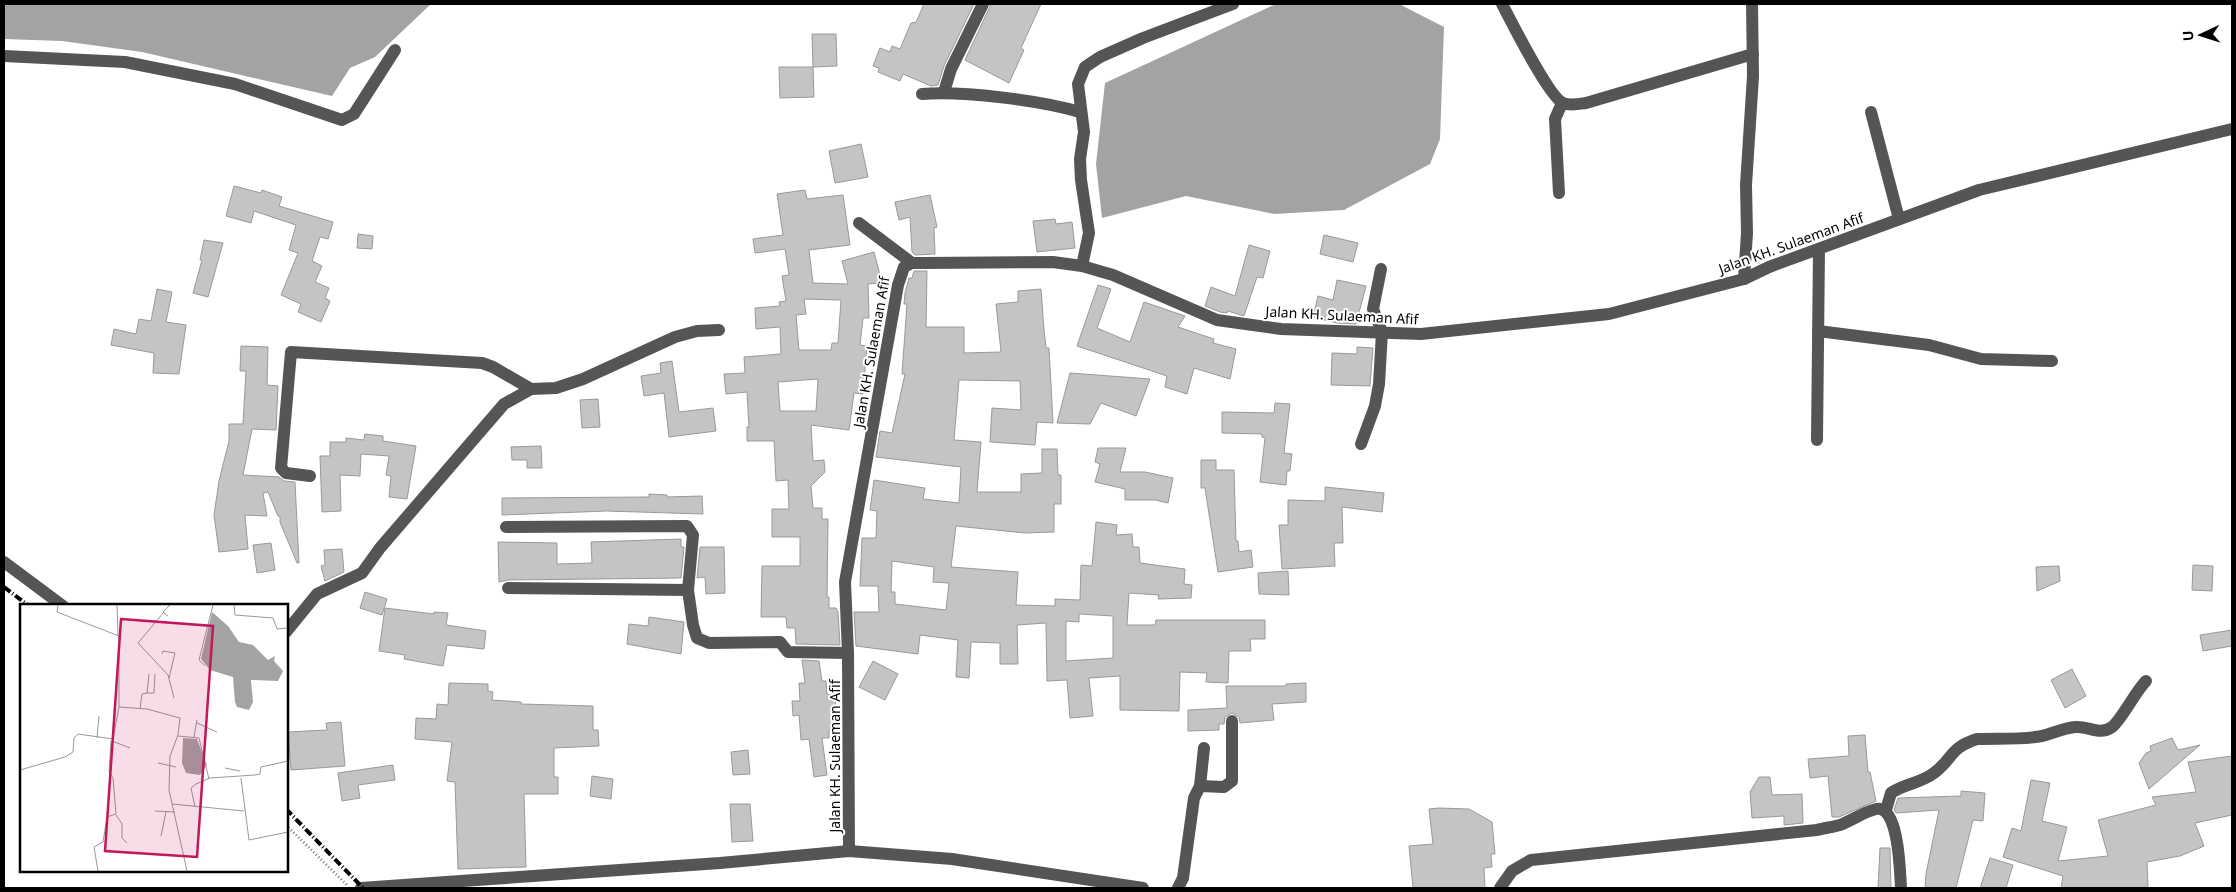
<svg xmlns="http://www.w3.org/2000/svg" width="2236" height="892" font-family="'Noto Sans',sans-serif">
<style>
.water{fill:#a3a3a3}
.building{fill:#c4c4c4;stroke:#999;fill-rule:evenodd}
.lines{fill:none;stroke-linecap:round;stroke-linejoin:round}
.path{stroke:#777;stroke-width:3;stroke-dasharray:1 2.5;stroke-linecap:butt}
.minor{stroke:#555;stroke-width:12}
.rail{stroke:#000;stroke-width:4;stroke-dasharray:8 2.5 1 2.5;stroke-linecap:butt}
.labels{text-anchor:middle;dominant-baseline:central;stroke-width:4;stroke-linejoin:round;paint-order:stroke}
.street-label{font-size:14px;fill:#000;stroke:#fff}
.inset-road{fill:none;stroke:#999;stroke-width:1}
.view{fill:#c2185b;fill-opacity:0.15;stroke:#c2185b;stroke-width:2.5}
.inset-edge{fill:none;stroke:#000;stroke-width:2.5}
</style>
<rect width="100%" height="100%" fill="#fff"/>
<g class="water">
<polygon points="4,4 431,4 375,57 350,68 332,96 142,52 62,41 4,39"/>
<polygon points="1276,4 1399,4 1444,27 1440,139 1430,164 1344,210 1274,214 1186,196 1102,218 1096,164 1105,83"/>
</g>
<g class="building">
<polygon points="924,4 974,4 944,66 938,85 931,86 903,74 900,81 878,72 879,68 873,66 880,48 890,52 892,46 900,49 911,23 916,22"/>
<polygon points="991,4 1041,4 1021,48 1024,50 1009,83 965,60"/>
<polygon points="812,34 836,34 837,66 813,67"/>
<polygon points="779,67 813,67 814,97 780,98"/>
<polygon points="861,144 868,177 835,183 829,151"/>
<polygon points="234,186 261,193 262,190 282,197 279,206 333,222 328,239 320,237 312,261 322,266 315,282 329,288 325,298 330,301 321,322 298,312 301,304 281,295 298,253 289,250 296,225 254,211 251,223 226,216"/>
<path d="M805,190L807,199L843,195L850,245L809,250L813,283L848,284L842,261L874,252L880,275V283L868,284L869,318H863L860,345L867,346L863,394L854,393L849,430L811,425L813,461L824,460L825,472L811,486L813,508H822V519H828L827,597H829V608H836L838,612L840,645L796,644L795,628H787L786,617H761L762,566H800V537H772V509H789L788,480L776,481L774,441H747V427H749L747,392L726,394L724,374L745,373L744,357L781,354L780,327L756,329L755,308L780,306L779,302L786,301L782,276L789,275L785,249L755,253L753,239L783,235L777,194ZM804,299L841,300L838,343H832L831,350H799L796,315L806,314ZM818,379L816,411H780L778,382Z"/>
<polygon points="930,195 937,227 934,228 935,254 915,255 912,252 910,217 899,220 895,202"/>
<polygon points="1055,219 1056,224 1072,222 1075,248 1037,252 1033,221"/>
<polygon points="358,234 373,236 372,249 357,248"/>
<polygon points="1324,235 1358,243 1353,262 1320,254"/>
<polygon points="204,240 223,243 208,297 193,293 202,260 200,260"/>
<polygon points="1249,245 1270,251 1263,278 1257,277 1244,316 1228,311 1227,313 1220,312 1205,306 1211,287 1235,296"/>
<path d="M914,271H927L926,327H964V353L1001,352L996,304L1018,302V291L1041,289L1044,330L1046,348H1049L1053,423L1037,422L1035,445L990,442L992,408L1021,410L1020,381L959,380L954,440L981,442L977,492H1021V474L1042,473V449H1057L1058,475H1061V504H1054V532L1025,533L956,526L951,567L1018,572L1016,605L1055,606V599L1080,600L1081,565L1092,566L1096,522L1117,525L1116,535L1132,534L1133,547H1139L1140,563L1185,569L1184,584L1192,585L1191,598L1158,599L1159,595L1129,593L1127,625H1155L1156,620H1265V639H1250L1251,651H1229L1228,683L1206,682L1207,673L1180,672L1179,711L1120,710V676L1089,678L1093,716L1070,718L1067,680L1047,681L1046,623L1017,625L1018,664H1000V643L971,642L969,678L956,677L958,640L920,635L918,654L856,646L854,612H879L878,586H860L862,538H876L877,511L870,510L874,480L925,488L923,499L959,503L961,467L876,457L880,431L892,433L905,374H902L907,304H904L905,293L909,278H912ZM892,561L934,567L933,582L949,583L946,610L895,604V592H891ZM1079,614L1113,616V658L1066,661V621L1079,622Z"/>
<polygon points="1337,280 1366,286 1356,324 1337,323 1313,317 1318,296 1333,300"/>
<polygon points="1098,285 1111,289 1097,328 1130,342 1144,302 1185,316 1178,327 1214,339 1213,343 1236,349 1230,379 1194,368 1187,394 1165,387 1167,376 1077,346"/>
<polygon points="157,289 172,292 166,322 186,325 179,374 153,373 154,353 111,345 114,329 136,334 139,319 151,321"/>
<polygon points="241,346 268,347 267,385 278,386 276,430 252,429 243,475 279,477 284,481 295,482 299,563 297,563 280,522 280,516 278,516 268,492 263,493 267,516 245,515 248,549 219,552 214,515 219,481 229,441 229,424 243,424 246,371 240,371"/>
<polygon points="1357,347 1373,348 1370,386 1331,385 1332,353 1357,354"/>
<polygon points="672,361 679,412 713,408 716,431 669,437 664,393 644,396 641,376 661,373 660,363"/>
<polygon points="1070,373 1150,379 1136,416 1101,403 1090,424 1057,423"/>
<polygon points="598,399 600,427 582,428 580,400"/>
<polygon points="1275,403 1290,404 1284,453 1292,454 1290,471 1287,471 1286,485 1260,482 1265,438 1262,437 1262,434 1222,433 1222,412 1274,413"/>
<polygon points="365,434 383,436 383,441 416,446 407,499 389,497 391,476 386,475 389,456 361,454 360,476 340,475 341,511 322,512 320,456 330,456 330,442 346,442 346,438 364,440"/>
<polygon points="541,446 542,468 527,468 527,460 512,460 511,447"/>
<polygon points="1098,448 1126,448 1120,472 1145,472 1173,478 1168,503 1155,500 1125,500 1125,489 1095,482 1100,464 1095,462"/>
<polygon points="1201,460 1216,460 1216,470 1234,470 1236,541 1238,541 1239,552 1251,550 1253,567 1218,572 1205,488 1201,488"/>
<polygon points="1325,487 1384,493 1382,512 1342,507 1343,543 1334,543 1335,566 1282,569 1279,525 1288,525 1288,500 1325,501"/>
<polygon points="649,494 667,495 667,497 702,496 703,514 607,511 502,515 502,498 649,497"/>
<polygon points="681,539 681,547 684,547 681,578 508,580 499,582 498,542 557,543 557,564 592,563 591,542"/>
<polygon points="271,543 275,570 257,573 253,545"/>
<polygon points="700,547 724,547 725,593 706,594 705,577 697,578"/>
<polygon points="342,549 344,572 325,581 321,566 325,565 324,550"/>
<polygon points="2193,565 2213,566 2212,591 2192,590"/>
<polygon points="2059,566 2060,581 2037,591 2036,567"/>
<polygon points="1288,571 1289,595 1259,594 1258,573"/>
<polygon points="365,592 387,599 382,615 360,608"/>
<polygon points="385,608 434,614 434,612 448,613 446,625 486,631 484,649 447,645 443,666 404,659 405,655 379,651"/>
<polygon points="649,617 684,622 681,654 627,644 629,624 648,626"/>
<polygon points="2232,630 2232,646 2203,651 2200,635"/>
<polygon points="802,660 819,661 822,681 826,681 827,694 835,696 836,713 840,712 840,730 829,731 829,738 822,738 827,775 814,777 809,739 801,740 799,715 793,716 792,701 800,701 799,683 805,683"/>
<polygon points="873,661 898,674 885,700 859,687"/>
<polygon points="2072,669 2086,696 2065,708 2051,680"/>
<polygon points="449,683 488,684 488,691 493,692 492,700 521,702 521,704 593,706 593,730 598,730 599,746 554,748 554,777 558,777 558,794 524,794 526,867 458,869 455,782 447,781 452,742 415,739 416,718 436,719 437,704 448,705"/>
<polygon points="1306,683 1306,702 1272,704 1274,720 1240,723 1239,717 1232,713 1225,717 1224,724 1219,724 1219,730 1188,731 1188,710 1227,708 1226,686 1286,686 1286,684"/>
<polygon points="341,722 345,766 291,770 288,732 327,730 326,723"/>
<polygon points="1865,735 1868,772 1870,772 1876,801 1839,817 1832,817 1828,776 1810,778 1808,759 1849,756 1848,736"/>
<polygon points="2172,738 2178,750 2200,745 2149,789 2139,763 2146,753 2151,751 2150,746"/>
<polygon points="748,750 750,774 733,775 731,752"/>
<polygon points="2232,756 2232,815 2195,823 2204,846 2180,856 2147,862 2148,888 2061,888 2063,876 2003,857 2012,828 2021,831 2031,780 2050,783 2042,821 2067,827 2058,861 2108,856 2098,820 2156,805 2152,797 2196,792 2188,762"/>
<polygon points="393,765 395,780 358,785 360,798 342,801 338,773"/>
<polygon points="592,776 613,779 611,799 590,796"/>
<polygon points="1759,777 1770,777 1772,795 1802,794 1803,823 1784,825 1784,816 1752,818 1750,792"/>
<polygon points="1961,791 1985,793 1983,821 1973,820 1956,888 1925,888 1926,874 1939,810 1896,813 1894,810 1898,798 1961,796"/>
<polygon points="730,804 750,804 753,841 732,842"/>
<polygon points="1438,808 1469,809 1492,822 1495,854 1491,854 1492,867 1484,868 1485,888 1413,888 1409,846 1433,844 1429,809"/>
<polygon points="1880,848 1890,848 1891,888 1878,888"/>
<polygon points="1990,858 2013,865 2006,888 1980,888"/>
</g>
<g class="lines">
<polyline class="path" points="286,825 348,886"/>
<g class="minor">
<path d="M1502,4C1511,21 1549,97 1563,103C1570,106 1579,104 1586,103L1753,54"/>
<polyline points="4,56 125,62 235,84 342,120 354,114 395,50"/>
<polyline points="944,92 951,69 983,4"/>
<path d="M922,94C964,91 1039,100 1080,112"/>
<polyline points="1871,112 1899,219"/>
<polyline points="1559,193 1555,119 1562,103"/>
<polyline points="859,223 912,263"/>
<polyline points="1082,266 1089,233 1081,180 1080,159 1084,132 1078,84 1085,67 1100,57 1143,38 1233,4"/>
<polyline points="1744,279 1747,233 1746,185 1753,76 1752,4"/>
<polyline points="1818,331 1929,345 1981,359 2052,361"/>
<polyline points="1817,440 1819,249"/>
<polyline points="1361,444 1375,406 1379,384 1382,332 1373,309 1381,269"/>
<polyline points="310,476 286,473 281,468 291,352 482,363 493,367 531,389"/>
<polyline points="506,527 687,526 693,535 688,590"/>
<polyline points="4,562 63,606"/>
<polyline points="508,588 688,590 693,625 697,638 709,643 780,642 788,652 848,653"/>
<polyline points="286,632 317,594 362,573 380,548 504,404 531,389 556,388 583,379 675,337 697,331 719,330"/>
<polyline points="1200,786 1204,748"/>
<path d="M1886,810L1891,793C1904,784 1921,783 1934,773C1954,758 1949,748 1977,739C1998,738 2021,740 2042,736C2054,733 2063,728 2076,727C2089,726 2099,736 2112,727C2122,719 2135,692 2146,681"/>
<polyline points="849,851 848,653 845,582 898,285 904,267 912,263 922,263 1053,262 1082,266 1113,275 1217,320 1281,329 1421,334 1609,314 1744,279 1769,267 1979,190 2232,129"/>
<polyline points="361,888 720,863 849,851 952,859 1143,888"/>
<polyline points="1178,888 1183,878 1194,798 1200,786 1224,787 1232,781 1232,721"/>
<path d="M1500,888L1512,871L1531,860L1817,830C1824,828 1833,827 1840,825C1852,820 1864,812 1876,809C1899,804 1900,873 1901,888"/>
</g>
<g class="rail">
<polyline points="4,587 29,606"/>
<polyline points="286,809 363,888"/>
</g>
</g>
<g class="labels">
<g class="street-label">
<text transform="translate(1791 243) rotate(-20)">Jalan KH. Sulaeman Afif</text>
<text transform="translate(1342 315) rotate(3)">Jalan KH. Sulaeman Afif</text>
<text transform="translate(871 352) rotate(-80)">Jalan KH. Sulaeman Afif</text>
<text transform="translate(834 756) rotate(-90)">Jalan KH. Sulaeman Afif</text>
</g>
</g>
<g transform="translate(20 604)">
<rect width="268" height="268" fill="#fff"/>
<path d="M192,8L208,22L219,38L233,41L248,56L255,52L254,57L263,67L258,77L231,76L233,98L229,106L217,103L215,98L213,73L190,66L181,55ZM163,134L177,135L187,161L180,171L166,169L162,159Z" fill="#a3a3a3"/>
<path class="inset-road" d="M97,1L98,31M214,1L215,11L253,14L257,25L268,24M144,8L118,39L148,71L154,94M148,12L143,8L150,1M142,50L143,47L155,49L149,74M185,62L179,56L193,1M127,89H134L135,70M99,103L127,105L160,114L158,131L150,152L149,186L167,267M120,105L122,90L127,89L129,70M177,119L197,128M158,132L179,134L189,175M174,133L177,116M77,134L79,112M92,137L110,144M138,159L156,163M205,164L220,167M0,166L45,153L53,148L54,134L58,130L93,135L99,103V32L37,8L38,1M221,174L229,236L268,228M152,200L224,207M175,203L171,184L176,180L190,174L235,171L240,170L241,163L268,157M135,207L155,208M96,211L102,220V234L107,239M141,232L146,208M78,267L74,243L83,238L87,213L96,210L93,174L89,168L91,137"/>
<path class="view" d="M101,15L193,22L177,253L85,247Z"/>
<rect width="268" height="268" class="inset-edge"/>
</g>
<rect width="2236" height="892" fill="none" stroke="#000000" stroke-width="10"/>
<g transform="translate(2201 35) rotate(266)" stroke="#ffffff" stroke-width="4" paint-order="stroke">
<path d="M0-4L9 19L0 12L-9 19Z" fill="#000000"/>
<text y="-8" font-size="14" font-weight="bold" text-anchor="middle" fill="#000000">U</text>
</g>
</svg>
